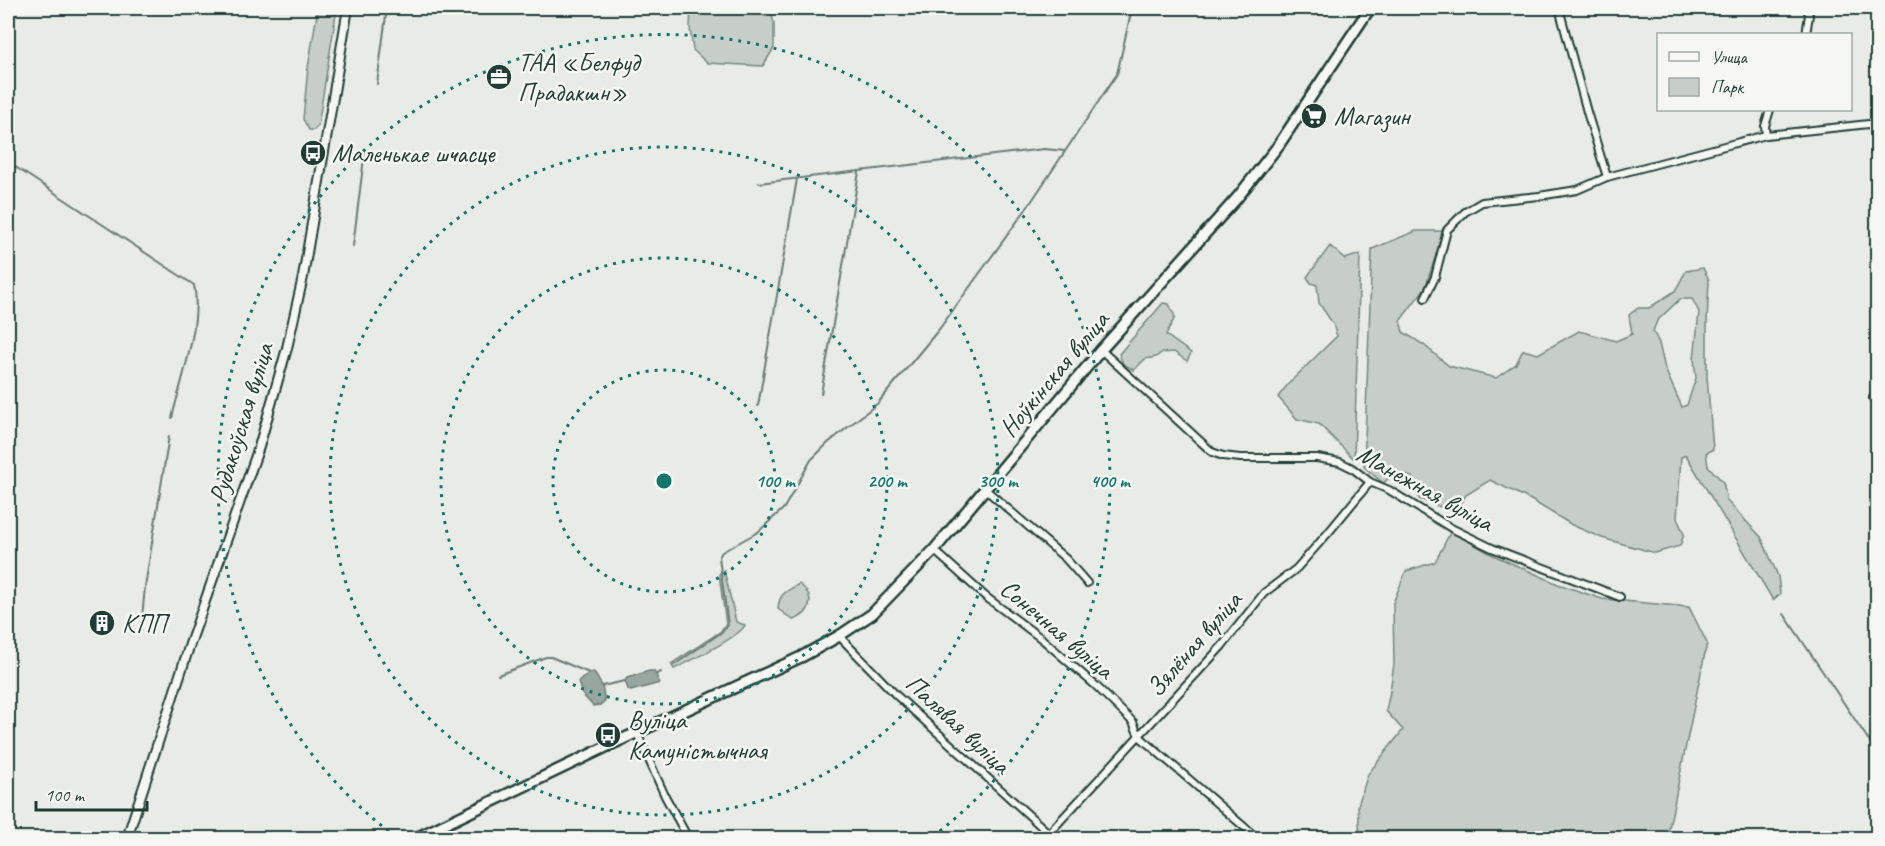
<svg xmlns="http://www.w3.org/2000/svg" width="1885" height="846" font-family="Caveat,sans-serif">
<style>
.green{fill:#c7cec9;stroke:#73867e;stroke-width:1.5;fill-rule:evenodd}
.water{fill:#99a6a0;stroke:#687c75;stroke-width:1.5}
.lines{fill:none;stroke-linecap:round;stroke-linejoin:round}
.stream{stroke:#687c75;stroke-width:2}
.minor-casing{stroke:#1f3d34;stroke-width:10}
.tertiary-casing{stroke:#1f3d34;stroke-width:12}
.secondary-casing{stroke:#1f3d34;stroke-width:14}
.minor{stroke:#f6f6f2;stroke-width:6}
.tertiary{stroke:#f6f6f2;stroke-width:8}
.secondary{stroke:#f6f6f2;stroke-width:9}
.ring{fill:none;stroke:#0f766e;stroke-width:3;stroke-dasharray:3 6}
.labels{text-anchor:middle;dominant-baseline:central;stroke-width:5;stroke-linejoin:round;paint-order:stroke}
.poi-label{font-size:26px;fill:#1f3d34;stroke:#f6f6f2;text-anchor:start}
.street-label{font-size:26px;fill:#1f3d34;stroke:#f6f6f2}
.centre{fill:#0f766e;stroke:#f6f6f2;stroke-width:3}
.ring-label{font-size:18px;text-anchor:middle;font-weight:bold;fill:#0f766e;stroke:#f6f6f2;stroke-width:5;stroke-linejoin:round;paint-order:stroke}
</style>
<rect width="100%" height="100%" fill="#e9ebe7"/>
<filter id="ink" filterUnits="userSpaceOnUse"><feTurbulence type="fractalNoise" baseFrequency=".0167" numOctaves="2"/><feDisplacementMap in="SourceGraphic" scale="12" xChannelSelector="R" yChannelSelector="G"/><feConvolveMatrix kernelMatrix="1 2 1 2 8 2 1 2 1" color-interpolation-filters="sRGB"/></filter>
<g filter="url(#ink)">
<g class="green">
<polygon points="318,8 337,8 318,126 314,130 309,130 303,119 308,68"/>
<polygon points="691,8 770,8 774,23 774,48 763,66 707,63 693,50 690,28"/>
<path d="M1416,231H1444L1425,288L1400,321L1403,332L1424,345L1449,366L1496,378L1516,364L1523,350L1538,354L1579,331L1616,341L1632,334L1629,315L1638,308H1649L1675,291L1686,271L1703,268L1709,280L1707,322V376L1713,449L1706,453L1708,466L1723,482L1727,501L1761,537L1778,576L1780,594L1773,600L1686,455L1681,457L1677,518L1684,534L1680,546L1655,553L1602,538L1572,525L1531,500L1490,480L1466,495L1455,512L1419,499L1412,477L1397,472L1383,483L1364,467L1372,249ZM1680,299H1692L1699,312L1694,359L1696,378L1687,405L1682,407L1665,369L1659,343L1653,331L1657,321Z"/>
<polygon points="1330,246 1345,259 1360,254 1354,459 1319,424 1297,419 1278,397 1289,383 1337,336 1333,324 1319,303 1317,285 1311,283 1307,277"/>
<polygon points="1163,303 1169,304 1175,317 1166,335 1191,353 1187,361 1174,352 1161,353 1156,357 1145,359 1134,370 1123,364 1119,354"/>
<polygon points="1451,531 1491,554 1558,584 1602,599 1689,607 1707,643 1667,838 1360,838 1358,805 1368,774 1403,730 1386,711 1390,691 1394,664 1393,603 1406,571 1435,562"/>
<path d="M724,570L736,622L745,625C740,637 688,662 674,669L671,664L720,632L726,624L719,574Z"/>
<path d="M799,584C816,596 812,614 793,620L778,609C779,593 786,592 799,584Z"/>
</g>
<g class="water">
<polygon points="649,671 654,671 660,683 631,691 628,689 625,681 627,678"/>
<polygon points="594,672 602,686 605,701 600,705 593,706 582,694 578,682 589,673"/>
</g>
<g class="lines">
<g class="stream">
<polyline points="377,84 387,8"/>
<path d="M8,162L194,285C202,322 181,380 172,418"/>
<polyline points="759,183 1044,149 1065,151"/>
<polyline points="353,246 365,150"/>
<polyline points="821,394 859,172"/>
<polyline points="758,406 797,179"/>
<polyline points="1784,614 1878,754"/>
<polyline points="141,628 145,587 169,436"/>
<polyline points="674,665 722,632 728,625 719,557 722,552 758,532 784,508 811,460 828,443 878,403 940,328 1029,205 1117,74 1132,8"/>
<polyline points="657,674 661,672"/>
<polyline points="498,675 546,657 551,657 589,673"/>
<polyline points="602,686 625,681"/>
</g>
<g class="minor-casing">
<g id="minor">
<polyline points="1559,8 1587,112 1607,177"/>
<polyline points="1806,34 1809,15 1807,8"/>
<polyline points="1872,124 1878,150"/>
<polyline points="1766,135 1765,126 1770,110"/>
<polyline points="1425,298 1435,277 1447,230 1465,212 1482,202 1539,196 1577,190 1607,177 1766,135 1878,123"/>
<polyline points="1101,350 1212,452 1223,456 1240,458 1317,458 1340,462 1352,468 1370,482 1389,490 1451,528 1492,548 1620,597"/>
<polyline points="1873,398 1878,397"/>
<polyline points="985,489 1066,559 1087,583"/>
<polyline points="934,550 986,597 1042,639 1095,685 1133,722 1139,736 1257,838"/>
<polyline points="839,636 896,695 1054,838"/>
<polyline points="637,733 665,796 688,838"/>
<polyline points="1049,833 1222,646 1264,593 1296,569 1328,533 1370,482"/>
</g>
</g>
<g class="tertiary-casing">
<polyline id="tertiary" points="127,838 190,644 259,447 287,348 303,277 348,8"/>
</g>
<g class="secondary-casing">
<polyline id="secondary" points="416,838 610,745 801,657 839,636 872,614 934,550 1101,350 1237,198 1278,146 1370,8"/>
</g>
<use href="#minor" class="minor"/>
<use href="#tertiary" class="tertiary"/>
<use href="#secondary" class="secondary"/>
</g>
</g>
<g class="ring">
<circle cx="664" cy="481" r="111"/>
<circle cx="664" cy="481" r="223"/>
<circle cx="664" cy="481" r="334"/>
<path d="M396 837A446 446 0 1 1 932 837"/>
</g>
<defs>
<g id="office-disc" transform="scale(1.35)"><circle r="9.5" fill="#1f3d34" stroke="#f6f6f2"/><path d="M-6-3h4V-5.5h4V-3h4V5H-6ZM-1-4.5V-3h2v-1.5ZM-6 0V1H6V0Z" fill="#fff"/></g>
<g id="supermarket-disc" transform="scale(1.35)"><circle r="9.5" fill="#1f3d34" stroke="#f6f6f2"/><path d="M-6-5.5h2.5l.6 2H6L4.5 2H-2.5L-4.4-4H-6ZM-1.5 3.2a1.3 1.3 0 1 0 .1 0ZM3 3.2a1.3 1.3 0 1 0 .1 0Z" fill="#fff"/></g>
<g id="bus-disc" transform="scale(1.35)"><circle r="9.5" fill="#1f3d34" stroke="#f6f6f2"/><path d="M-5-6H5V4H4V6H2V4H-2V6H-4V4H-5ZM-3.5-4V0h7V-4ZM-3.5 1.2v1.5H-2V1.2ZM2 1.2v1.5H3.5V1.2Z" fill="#fff"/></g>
<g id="building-disc" transform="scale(1.35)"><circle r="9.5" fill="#1f3d34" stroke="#f6f6f2"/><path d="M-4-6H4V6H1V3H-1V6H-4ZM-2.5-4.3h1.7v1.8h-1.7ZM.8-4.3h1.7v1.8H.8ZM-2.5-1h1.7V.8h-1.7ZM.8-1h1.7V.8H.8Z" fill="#fff"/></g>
</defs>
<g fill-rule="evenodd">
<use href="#office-disc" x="499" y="77"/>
<use href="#supermarket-disc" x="1314" y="116"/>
<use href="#bus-disc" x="313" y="153"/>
<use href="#building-disc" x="102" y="623"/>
<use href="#bus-disc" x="608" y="735"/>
</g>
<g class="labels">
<g class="poi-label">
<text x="518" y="62">ТАА «Белфуд<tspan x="518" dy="30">Прадакшн»</tspan></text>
<text x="1334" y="116">Магазин</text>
<text x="332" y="153">Маленькае шчасце</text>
<text x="122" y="623">КПП</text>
<text x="628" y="720">Вуліца<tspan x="628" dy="30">Камуністычная</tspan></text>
</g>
<g class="street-label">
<text transform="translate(1054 374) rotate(-50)">Ноўкінская вуліца</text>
<text transform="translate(241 423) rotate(-73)">Рудакоўская вуліца</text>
<text transform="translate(1425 488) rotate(29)">Манежная вуліца</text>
<text transform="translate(1057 629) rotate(40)">Сонечная вуліца</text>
<text transform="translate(1194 644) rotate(-49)">Зялёная вуліца</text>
<text transform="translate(958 724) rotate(43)">Палявая вуліца</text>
</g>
</g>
<circle cx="664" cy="481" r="9" class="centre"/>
<g class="ring-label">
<text x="775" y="487">100 m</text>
<text x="887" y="487">200 m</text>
<text x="998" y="487">300 m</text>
<text x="1110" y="487">400 m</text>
</g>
<rect width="1885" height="846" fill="none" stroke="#f6f6f2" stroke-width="30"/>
<rect x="15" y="15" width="1855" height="816" fill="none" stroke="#1f3d34" stroke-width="2" filter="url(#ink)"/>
<rect x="1657" y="33" width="195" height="78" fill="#f6f6f2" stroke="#a0aca6" stroke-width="1.5"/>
<rect x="1669" y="52" width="30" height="9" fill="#f6f6f2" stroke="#a0aca6" stroke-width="1.5"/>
<text x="1711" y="63" font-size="18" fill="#1f3d34">Улица</text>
<rect x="1669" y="78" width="30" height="18" fill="#c7cec9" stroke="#a0aca6" stroke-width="1.5"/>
<text x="1711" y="93" font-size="18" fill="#1f3d34">Парк</text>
<path d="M36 801v9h111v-9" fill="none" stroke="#1f3d34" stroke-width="3"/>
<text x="45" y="801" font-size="18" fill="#1f3d34" stroke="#f6f6f2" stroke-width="4.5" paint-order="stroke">100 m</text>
</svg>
